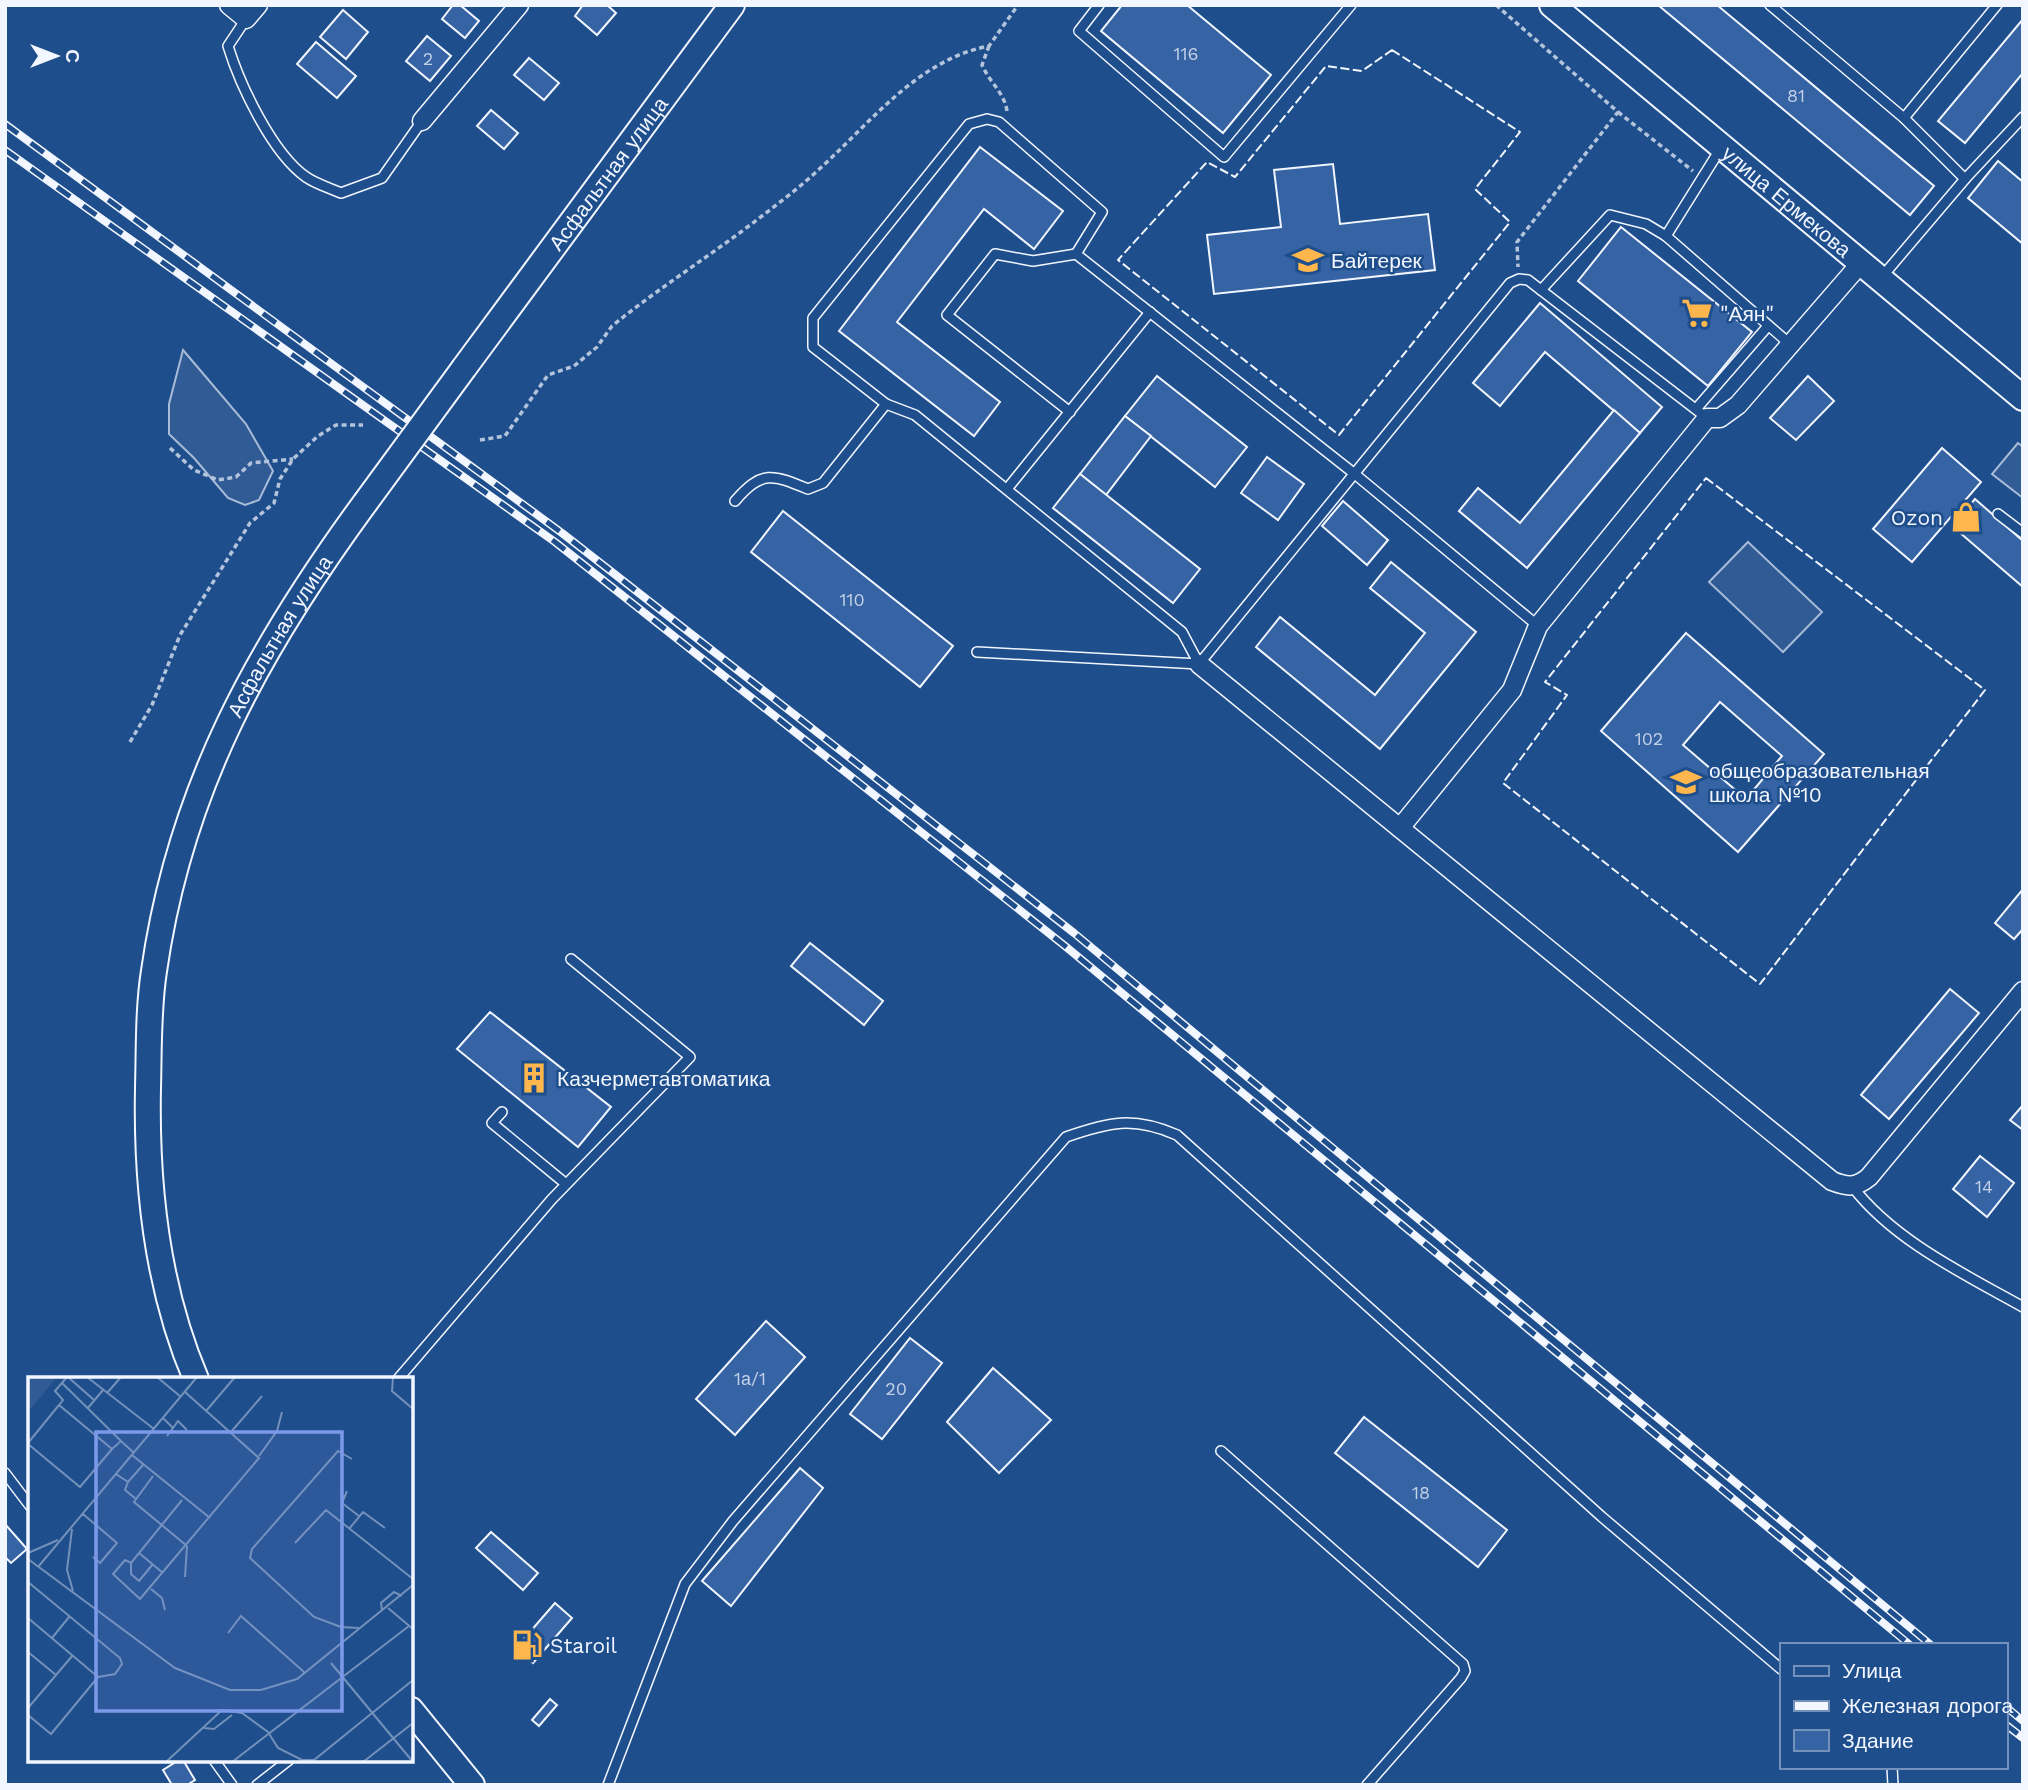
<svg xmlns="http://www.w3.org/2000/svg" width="2028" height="1790" font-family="'Work Sans',sans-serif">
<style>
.built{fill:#305b95;stroke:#a8bbd7;stroke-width:2}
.building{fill:#3563a3;stroke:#f2f6ff;stroke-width:2;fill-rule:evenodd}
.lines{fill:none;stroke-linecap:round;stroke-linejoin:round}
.service-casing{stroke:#f2f6ff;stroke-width:12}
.minor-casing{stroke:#f2f6ff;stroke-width:21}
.secondary-casing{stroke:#f2f6ff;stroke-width:28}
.path{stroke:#b3c4dc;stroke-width:3.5;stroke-dasharray:5 3.5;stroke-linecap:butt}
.service{stroke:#1f4e8c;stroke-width:9}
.minor{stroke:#1f4e8c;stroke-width:18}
.secondary{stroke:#1f4e8c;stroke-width:24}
.rail-casing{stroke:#f2f6ff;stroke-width:8}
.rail{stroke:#1f4e8c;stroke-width:5;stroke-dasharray:16;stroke-linecap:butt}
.secondary-bridge-casing{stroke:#f2f6ff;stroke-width:28;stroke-linecap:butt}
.secondary-bridge{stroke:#1f4e8c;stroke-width:24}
.fence{stroke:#f2f6ff;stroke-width:2;stroke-dasharray:9 3.5;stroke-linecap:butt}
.labels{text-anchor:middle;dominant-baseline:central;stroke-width:5;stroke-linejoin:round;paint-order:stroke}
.number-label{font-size:18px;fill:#c3d1e8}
.street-label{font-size:21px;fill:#f2f6ff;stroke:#1f4e8c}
.poi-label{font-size:21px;fill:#f2f6ff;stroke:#1f4e8c;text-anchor:start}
.inset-road{fill:none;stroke:#7391ba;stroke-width:2}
.view{fill:#7d9aea;fill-opacity:0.15;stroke:#7d9aea;stroke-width:3.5}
.inset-edge{fill:none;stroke:#f2f6ff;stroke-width:3.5}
</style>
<rect width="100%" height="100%" fill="#1f4e8c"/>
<g class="built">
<polygon points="183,350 246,424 273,471 259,500 245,505 228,498 194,458 169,434 169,404"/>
<polygon points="2018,443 2023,447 2023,498 1992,474"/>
<polygon points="1748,542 1822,612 1783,652 1709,582"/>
</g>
<g class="building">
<polygon points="453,5 460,5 479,21 465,38 442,19"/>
<polygon points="583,5 607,5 616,13 597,35 575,16"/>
<polygon points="1122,5 1187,5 1271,75 1223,133 1101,31"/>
<polygon points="1658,5 1717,5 1934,186 1910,215"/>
<polygon points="343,10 368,32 346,59 320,37"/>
<polygon points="2023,19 2023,73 1965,143 1938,121"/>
<polygon points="427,36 451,56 430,81 406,61"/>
<polygon points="316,42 356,76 337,98 297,64"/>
<polygon points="529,58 559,83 544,100 514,75"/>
<polygon points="491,110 518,133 504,149 477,126"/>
<polygon points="980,147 1063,211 1034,249 984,209 897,322 1000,402 974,436 839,331"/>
<polygon points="1998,161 2023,182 2023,244 1968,198"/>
<polygon points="1333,164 1340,224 1428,214 1435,270 1214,294 1207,235 1281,227 1274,170"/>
<polygon points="1621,227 1752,332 1708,386 1578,281"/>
<polygon points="1540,303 1662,407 1640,433 1545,352 1500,406 1473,383"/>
<polygon points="1157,376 1247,447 1215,487 1125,416"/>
<polygon points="1808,376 1834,401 1796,440 1770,418"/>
<polygon points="1614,410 1640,433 1527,568 1459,511 1478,488 1520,523"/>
<polygon points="1125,416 1151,436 1106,495 1080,474"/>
<polygon points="1942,448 1981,482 1912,562 1873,529"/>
<polygon points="1267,457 1304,484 1278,520 1241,493"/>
<polygon points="1080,474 1200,569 1173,603 1053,508"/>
<polygon points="1975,499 2023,541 2023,587 1952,526"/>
<polygon points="1343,501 1388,540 1367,565 1322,526"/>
<polygon points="783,511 953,646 920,687 751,552"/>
<polygon points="1391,562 1476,632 1380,749 1256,647 1280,617 1375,695 1425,633 1370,588"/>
<path d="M1686,633L1824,754L1738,852L1601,731ZM1720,702L1782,756L1746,799L1683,745Z"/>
<polygon points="2023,889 2023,929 2014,939 1995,923"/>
<polygon points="810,943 883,1001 864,1025 791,966"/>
<polygon points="1950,989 1979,1013 1889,1119 1861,1095"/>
<polygon points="490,1012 611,1107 578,1147 457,1049"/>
<polygon points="2023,1105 2023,1130 2010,1120"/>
<polygon points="1980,1156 2014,1183 1987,1217 1953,1189"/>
<polygon points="766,1321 805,1357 735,1435 696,1399"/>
<polygon points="910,1338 942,1363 882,1439 850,1414"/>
<polygon points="993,1368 1051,1420 999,1473 947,1422"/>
<polygon points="1364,1417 1507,1530 1478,1567 1335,1453"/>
<polygon points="800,1468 823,1488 731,1606 702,1581"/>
<polygon points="5,1524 27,1549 11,1563 5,1557"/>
<polygon points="491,1532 538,1573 523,1590 476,1548"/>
<polygon points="555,1603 572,1618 533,1663 516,1648"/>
<polygon points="550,1699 557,1705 539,1726 532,1720"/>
<polygon points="179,1760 183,1760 195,1780 187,1785 172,1785 163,1770"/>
</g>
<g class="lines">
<g class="service-casing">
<g id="service">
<polyline points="1099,5 1079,31 1224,157 1351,5"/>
<polyline points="1770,5 1904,118"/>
<path d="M246,19L228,46C240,85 272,153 306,177C316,184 330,188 341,193L382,178L422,121"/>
<polyline points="1721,148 1666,236 1791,345"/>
<polyline points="1965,179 2023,117"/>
<polyline points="1881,278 1965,179 1904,118 1997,5"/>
<polyline points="1541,290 1610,215 1646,224 1666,236"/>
<polyline points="1696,409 1768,326"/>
<polyline points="1070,412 947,315 995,254 1033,261 1076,254"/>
<polyline points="1007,489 1150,312"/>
<path d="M735,501C762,470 772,474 808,489L823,483L886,404"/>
<polyline points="1998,514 2023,533"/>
<polyline points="977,652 1199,664"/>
<polyline points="1199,664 1182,632 915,415 886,404 813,347 813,318 969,124 987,119 999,122 1102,212 1076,254 1356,475 1538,626"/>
<polyline points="1199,664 1510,283 1519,279 1528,280 1707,418"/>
<polyline points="502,1112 492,1123 566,1184"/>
<path d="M1852,1186C1893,1240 1964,1274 2023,1307"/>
<polyline points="398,1379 552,1199 690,1057 571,959"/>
<polyline points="1221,1451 1463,1664 1465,1671 1461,1678 1367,1785"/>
<polyline points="5,1473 30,1506"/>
<polyline points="214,1760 232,1785"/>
<polyline points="1892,1767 1893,1785"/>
<polyline points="257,1785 289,1760"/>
<path d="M608,1785L685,1584L733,1521L1066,1137C1109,1122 1133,1116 1177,1135L1602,1517L1781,1669"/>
</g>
</g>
<g class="minor-casing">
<g id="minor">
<polyline points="229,5 246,19 258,5"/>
<polyline points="422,121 519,5"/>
<path d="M1199,664L1832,1181C1847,1187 1856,1188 1869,1177L2023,991"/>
<polyline points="1400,828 1512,690 1538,626 1707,418 1720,418 1738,405 1861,263"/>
</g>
</g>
<g class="secondary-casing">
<g id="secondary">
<path id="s1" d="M1552,5L2023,398"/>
<path id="s2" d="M464,368L732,5"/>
<path id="s3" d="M196,1379C157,1288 146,1186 148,1088C149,1050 148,1009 154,971C180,789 258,649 365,503"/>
<polyline points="411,1710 472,1785"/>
</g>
</g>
<g class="path">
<polyline points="1496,5 1618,112 1517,242 1518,267"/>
<path d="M989,46L982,65C990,83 1004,92 1007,111"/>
<polyline points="1618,112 1693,171"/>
<path d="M480,440L505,436L548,375L574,366L597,347L612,326C660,287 713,254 762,216C780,202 799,188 816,172C869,125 916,60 989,46L1018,5"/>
<polyline points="170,448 194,470 218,480 236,477 251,463 293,459"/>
<polyline points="130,742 152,705 180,635 250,523 274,503 280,479 293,459 318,436 336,425 363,425"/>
</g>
<use href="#service" class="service"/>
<use href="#minor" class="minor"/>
<use href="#secondary" class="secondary"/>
<g class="rail-casing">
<g id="rail">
<polyline points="5,124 562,533 1074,933 1931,1645"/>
<polyline points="5,150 555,542 1065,946 1910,1645"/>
<polyline points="2005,1706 2023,1721"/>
<polyline points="2005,1724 2023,1738"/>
</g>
</g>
<use href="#rail" class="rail"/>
<g class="secondary-bridge-casing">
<polyline id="secondary-bridge" points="365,503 464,368"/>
</g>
<use href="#secondary-bridge" class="secondary-bridge"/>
<g class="fence">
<polygon points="1392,50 1520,132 1475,189 1510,222 1339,435 1118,260 1207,162 1235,177 1326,66 1362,71"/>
<polygon points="1706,478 1985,690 1760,984 1503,783 1567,695 1545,682"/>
</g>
</g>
<defs>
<g id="school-bare" transform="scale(2.415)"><path d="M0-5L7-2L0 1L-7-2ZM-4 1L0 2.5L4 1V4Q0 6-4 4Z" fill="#ffb74d" stroke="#1f4e8c" stroke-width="2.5" paint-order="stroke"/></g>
<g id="supermarket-bare" transform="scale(2.415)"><path d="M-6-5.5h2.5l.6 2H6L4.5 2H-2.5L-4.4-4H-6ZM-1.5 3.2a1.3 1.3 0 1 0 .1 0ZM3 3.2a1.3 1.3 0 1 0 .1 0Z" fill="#ffb74d" stroke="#1f4e8c" stroke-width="2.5" paint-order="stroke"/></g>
<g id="shop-bare" transform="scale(2.415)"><path d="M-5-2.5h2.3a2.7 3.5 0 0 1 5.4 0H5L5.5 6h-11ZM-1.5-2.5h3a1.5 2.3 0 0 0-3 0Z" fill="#ffb74d" stroke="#1f4e8c" stroke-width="2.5" paint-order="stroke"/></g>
<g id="building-bare" transform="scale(2.415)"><path d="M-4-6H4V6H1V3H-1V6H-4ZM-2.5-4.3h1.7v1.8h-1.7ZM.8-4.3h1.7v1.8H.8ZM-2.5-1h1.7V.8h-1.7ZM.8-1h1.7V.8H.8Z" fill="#ffb74d" stroke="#1f4e8c" stroke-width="2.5" paint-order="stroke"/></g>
<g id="fuel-bare" transform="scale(2.415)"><path d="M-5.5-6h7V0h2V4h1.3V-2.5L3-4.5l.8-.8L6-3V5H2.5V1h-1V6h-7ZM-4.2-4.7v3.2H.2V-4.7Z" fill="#ffb74d" stroke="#1f4e8c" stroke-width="2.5" paint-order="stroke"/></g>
</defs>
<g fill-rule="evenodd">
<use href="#school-bare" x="1308" y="260"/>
<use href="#supermarket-bare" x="1697" y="313"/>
<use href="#shop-bare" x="1966" y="517"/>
<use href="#school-bare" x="1686" y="782"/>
<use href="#building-bare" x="534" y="1078"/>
<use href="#fuel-bare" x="527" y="1645"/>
</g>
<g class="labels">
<g class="number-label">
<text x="1186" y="53">116</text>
<text x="428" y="58">2</text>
<text x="1796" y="95">81</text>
<text x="852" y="599">110</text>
<text x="1649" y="738">102</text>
<text x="1984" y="1186">14</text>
<text x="750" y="1378">1а/1</text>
<text x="896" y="1388">20</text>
<text x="1421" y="1492">18</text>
</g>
<g class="street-label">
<text stroke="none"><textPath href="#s2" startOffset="242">Асфальтная улица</textPath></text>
<text stroke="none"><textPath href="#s1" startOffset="306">улица Ермекова</textPath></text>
<text stroke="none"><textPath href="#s3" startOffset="775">Асфальтная улица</textPath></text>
</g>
<g class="poi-label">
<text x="1331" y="260">Байтерек</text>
<text x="1720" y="313">"Аян"</text>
<text x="1943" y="517" text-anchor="end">Ozon</text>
<text x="1709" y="770">общеобразовательная<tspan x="1709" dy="24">школа №10</tspan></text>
<text x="557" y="1078">Казчерметавтоматика</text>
<text x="550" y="1645">Staroil</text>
</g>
</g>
<g transform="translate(28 1377)">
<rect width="385" height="385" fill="#1f4e8c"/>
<path d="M0,0H29L0,35Z" fill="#305b95"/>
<path class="inset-road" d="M39,0L27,14L35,23L31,28L84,72L93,64L105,75M40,0L66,23M59,0L126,52M129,0L153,20M365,0L364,14L385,32M34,6L93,64M79,16L93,0M59,32L75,13M178,34L207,0M135,41L145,51L139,59M145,51L150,44L159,53M203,55L234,19M0,66L31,28M0,67L52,110L84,72M104,78L182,141M231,79L249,54L254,35M324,82L310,74L224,172L222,181L286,240L313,250L331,251M88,97L100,105L115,88M125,99L106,125L159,169M100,105L97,113L108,122M319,114L314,126L331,139M154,123L103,186L97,183L85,197L112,222L231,81L157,15M55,137L89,166L72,186L65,180M44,152L39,193L45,214M321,152L335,135L357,151M267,166L298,133L385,202M0,176L30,163M111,176L135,196M0,182L147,291L202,313H233L269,302L385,208M103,186V197L111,204L125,187M10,190L169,0M157,200L159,169M0,205L92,281L94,287L87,297L70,300M123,212L134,221L137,233M360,231L385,252M354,233L353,226L366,215L374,219M0,241L70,300M200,256L213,239L276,295M24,261L41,240M0,275L28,298M303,286L385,385M0,331L45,278M0,338L23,357L70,300M176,351L186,352L204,338M138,385L194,333L214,336L240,355L250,371L274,383H286L385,303M204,385L381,249M335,385L385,346"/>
<path class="view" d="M68,55H314V334H68Z"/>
<rect width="385" height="385" class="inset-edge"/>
</g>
<rect width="2028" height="1790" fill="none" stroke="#f2f6ff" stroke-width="14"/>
<rect x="1780" y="1643" width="228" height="126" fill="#1f4e8c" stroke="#7391ba" stroke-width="2"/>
<rect x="1794" y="1666" width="35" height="10" fill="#1f4e8c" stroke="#7391ba" stroke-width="2"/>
<text x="1842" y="1678" font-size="21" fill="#f2f6ff">Улица</text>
<rect x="1794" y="1701" width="35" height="10" fill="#f2f6ff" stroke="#7391ba" stroke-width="2"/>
<text x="1842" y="1713" font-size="21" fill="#f2f6ff">Железная дорога</text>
<rect x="1794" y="1730" width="35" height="21" fill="#3563a3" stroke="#7391ba" stroke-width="2"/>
<text x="1842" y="1748" font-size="21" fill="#f2f6ff">Здание</text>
<g transform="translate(56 56) rotate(90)" stroke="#1f4e8c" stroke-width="5" paint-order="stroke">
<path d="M0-5L12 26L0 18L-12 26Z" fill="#f2f6ff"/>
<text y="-10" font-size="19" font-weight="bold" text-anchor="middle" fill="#f2f6ff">С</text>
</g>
</svg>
